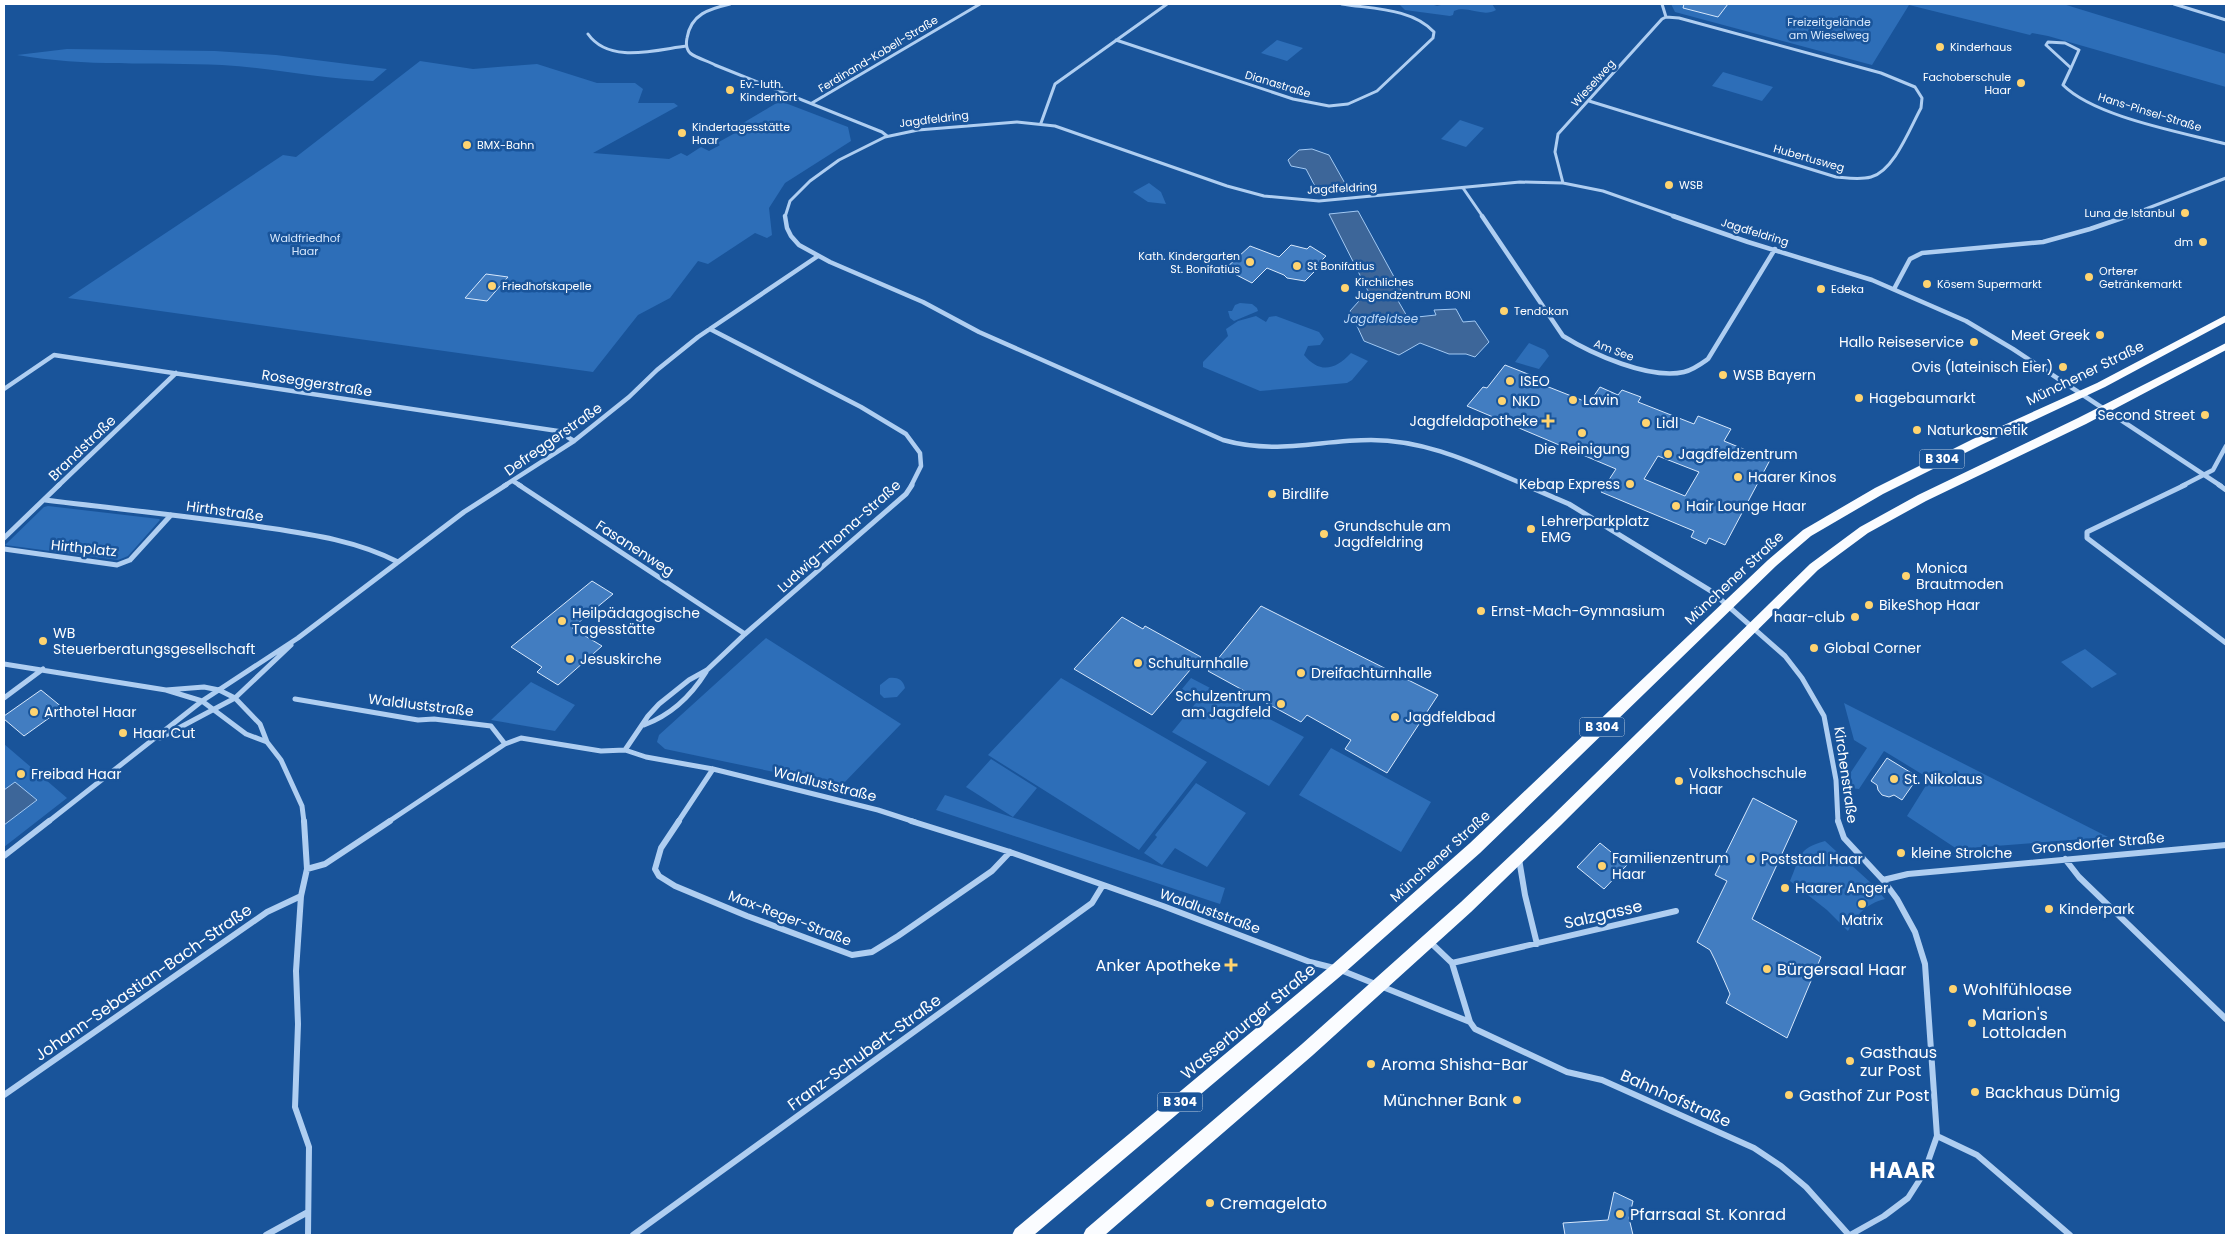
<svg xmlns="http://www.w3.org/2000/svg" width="2230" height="1239" font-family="Poppins,sans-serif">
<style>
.green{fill:#2d6eb8}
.water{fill:#3d6699;stroke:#a2c9f3}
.building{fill:#427dc1;stroke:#d7e8fc;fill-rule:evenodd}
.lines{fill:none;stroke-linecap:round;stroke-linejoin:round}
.street-far3{stroke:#afcef1;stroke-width:3}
.street-far2{stroke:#afcef1;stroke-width:4.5}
.street-far1{stroke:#afcef1;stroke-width:5}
.street{stroke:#afcef1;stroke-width:6}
.primary{fill:#fafcff;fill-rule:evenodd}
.poi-dot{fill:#ffd470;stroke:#19549a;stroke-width:2}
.labels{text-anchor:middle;stroke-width:5;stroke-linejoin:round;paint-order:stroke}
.far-park-label{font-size:11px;fill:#d7e8fc;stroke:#19549a}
.far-poi-label{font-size:11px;fill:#fff;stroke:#19549a;text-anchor:start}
.far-street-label{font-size:11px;fill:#fff;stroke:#19549a}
.far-water-label{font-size:12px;font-style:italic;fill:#bcd8f8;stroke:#19549a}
.shield{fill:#19549a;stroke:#bacce1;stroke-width:1}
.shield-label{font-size:12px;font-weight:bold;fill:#fff}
.poi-label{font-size:14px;fill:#fff;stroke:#19549a;text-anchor:start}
.street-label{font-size:14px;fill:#fff;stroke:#19549a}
.near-street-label{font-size:16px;fill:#fff;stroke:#19549a}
.near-poi-label{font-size:16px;fill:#fff;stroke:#19549a;text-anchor:start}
.near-district-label{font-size:22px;font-weight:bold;letter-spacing:1px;fill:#fff;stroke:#19549a}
</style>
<rect width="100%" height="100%" fill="#19549a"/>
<path class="green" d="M1399,4H1431L1437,6L1445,4H1492L1496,10C1483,18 1468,5 1454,11L1453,15L1450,16L1405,10Z
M1671,4H2063L2226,54V87L2048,36L2032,33L2030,35L1909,5L1872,65L1675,12Z
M1277,40L1303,48L1287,61L1261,53Z
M67,49L215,51L276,55L387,69L373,81C322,79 272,68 222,65C154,62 85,67 17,55Z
M420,61L473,69L537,64L597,83H635L643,89L638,103H674L678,106L593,153L669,159L681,153L687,156L701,147L709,151L720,145L717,143L746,127L743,123L780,101L848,127L851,141L785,183L769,208L772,235L767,238L755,233L708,264L698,261L670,298L638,315L593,372L68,298L283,155L296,157Z
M1723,72L1773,87L1762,101L1712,86Z
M1460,120L1484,128L1466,147L1441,139Z
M1149,183L1161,192L1166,204L1148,202L1133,192Z
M1240,303L1252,304L1257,308L1258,311L1234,321L1230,318L1228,311H1232L1235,305Z
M1256,316L1266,322L1269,317L1276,316L1319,332L1324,339L1320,345L1308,346L1304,355C1320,374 1335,370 1351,353L1368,361L1352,380L1347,383L1260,391L1203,367V362L1228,336L1226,329L1238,321Z
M1529,343L1545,350L1549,356L1539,369L1515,362Z
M48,506L159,519L160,520L128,556L118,560L5,545L44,507Z
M766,638L901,724L841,786L665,749L657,742L659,735Z
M2085,649L2117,674L2092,688L2061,662Z
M889,678C897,677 903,679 905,688L897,697L884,698L880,694V685Z
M1061,678L1207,762L1139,850L988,755Z
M1191,678L1304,737L1269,786L1172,732L1199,699L1182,689Z
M531,682L575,705L555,731L491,720Z
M1844,703L2108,837L1957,849L1907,816L1930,779L1884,751L1859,789L1851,788V772L1867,748L1854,740Z
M4,744L67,798L4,847Z
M1331,748L1431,802L1401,852L1299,795Z
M991,759L1037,788L1013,817L966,787Z
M1196,783L1246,813L1207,867L1175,848L1162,865L1144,853L1157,837L1155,835Z
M945,795L1225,888L1220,904L936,810Z
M1825,841L1871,883L1885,899C1866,904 1857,914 1848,931L1827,910L1790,881C1801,856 1797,849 1825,841Z"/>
<path class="water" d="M1312,149L1329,155L1347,187L1317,190L1306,169L1291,166L1288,160L1299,150Z
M1358,211L1405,297L1397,299L1408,318L1436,315L1434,310L1456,309L1463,322L1475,321L1489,342L1475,357L1466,354H1449L1420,343L1399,355L1364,341L1350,311L1368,291L1329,214Z
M15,782L37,800L4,825V790Z"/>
<path class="building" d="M1684,4H1728L1718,17L1683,8Z
M1291,245L1307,249L1310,246L1326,256L1320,262L1323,263L1305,281L1287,278L1284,275L1267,268L1252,283L1225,269L1250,246L1279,257Z
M486,274L508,277L487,301L465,298Z
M1505,365L1538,378L1536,382L1589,403L1600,387L1618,395L1622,390L1641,397L1638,402L1694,424L1698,416L1731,429L1724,441L1770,460L1725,545L1709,538L1706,544L1691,537L1694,531L1601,492L1616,469L1467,406L1483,387L1487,388ZM1658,456L1699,472L1685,496L1644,479Z
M592,581L613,594L572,628L602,646L558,685L537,672L542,667L511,647Z
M1261,606L1438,695L1387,773L1345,749L1351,740L1307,715L1301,722L1208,671Z
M1122,617L1143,629L1145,626L1201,657L1152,715L1074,669Z
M41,690L63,708L24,736L4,719V716Z
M1887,758L1918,777L1902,800L1894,795L1889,797L1882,795L1878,790L1877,785L1871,781Z
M1753,798L1797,821L1752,919L1821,957L1787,1038L1726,1003L1730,994L1715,960L1710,950L1697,942L1727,881L1715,875Z
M1600,843L1627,865L1604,889L1577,867Z
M1614,1192L1633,1201L1629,1218L1633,1235H1565L1563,1223L1608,1220Z"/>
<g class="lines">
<path class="street-far3" d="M730,4C709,9 691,14 687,38C686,43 686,49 690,53C696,58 708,61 715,65L882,132L887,136
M2174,4L2226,20
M588,34C609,64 655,50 686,46
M1116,40L1293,99L1329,106L1348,104L1377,91L1433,38L1434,32C1412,8 1372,9 1342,4
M2048,42L2065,43L2079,50L2071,68L2046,45Z
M2071,68L2063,85C2095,117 2181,132 2226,144
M1589,101L1836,177C1848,178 1860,180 1871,177C1894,171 1910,128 1921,108L1922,98L1915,87L1881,73L1679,18L1666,17
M812,103L980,4
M1041,123L1055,84L1167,4
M1563,183L1555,152L1558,134L1662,19L1666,17L1662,4
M1463,188L1483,217
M785,217L790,201L810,181L839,160L885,137L918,130L1017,122L1055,126L1227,186L1264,196L1319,201L1520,182L1563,183L1603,191L1677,217
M2125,217L2226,178"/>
<path class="street-far2" d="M785,216L787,228L791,236L799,245L830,262L923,302L979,332L1223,440C1276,455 1319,440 1371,440C1428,440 1477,465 1528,486
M1482,216L1563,336C1592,354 1650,380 1684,372C1693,370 1701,364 1708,359L1775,249
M1673,216L1748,242L1872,280L1966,321L2013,349L2221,486
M1894,289L1910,259L1922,253L2043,242L2090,229L2128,216
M710,329L861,407L906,434L920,453L921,466L911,486
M4,389L54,355L558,431L574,441
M513,481L521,486
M58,486L176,373
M504,486L574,441L629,397L657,370L698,337L818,256
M2182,486L2213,470L2226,446"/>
<path class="street-far1" d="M519,485L745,634
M1525,485L1569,504L1711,591L1785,656L1802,678L1824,716L1836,780L1838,822
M2185,485L2087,532V538L2226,643
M2219,485L2226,490
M45,500C117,509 190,516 262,527C309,534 355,540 398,562
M4,538L59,485
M4,549L117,565L130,560L171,515
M4,664L166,690L202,701L246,734L267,742
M166,690L204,687L219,690L235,698L260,724L267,742L281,760L302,806L304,822
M4,698L43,669
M295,699L418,720L434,719L491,726L505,744L521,738L601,751L625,750L646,757L713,769L878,810L915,822
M644,725C671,715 691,696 706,672
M160,738L235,698L291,645
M625,750L648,716L659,704L689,680L707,670L745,634L906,494L912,485
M48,822L202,701L298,638L464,512L506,485
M388,822L505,744
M678,822L713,769"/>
<path class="street" d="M304,821L307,869L301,896L296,971L298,1024L295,1107L309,1147L308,1235
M679,821L661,848L655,869L659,876L675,886L747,916L852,955L872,952L898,936L992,871L1010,852
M911,821L1010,852L1163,906L1310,962L1338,969L1470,1022
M1838,821L1844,838L1883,880L1897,899L1915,932L1925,964L1937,1136L1924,1173L1908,1198L1884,1216L1850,1235
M4,856L49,821
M1519,859L1525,895L1537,944
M2065,859L2079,877L2226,1019
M307,869L325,864L390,821
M1883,880L1908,874L2226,845
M1429,941L1452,963
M1452,963L1470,1022L1475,1029L1567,1072L1602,1080L1754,1148L1781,1166L1806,1187L1849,1235
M1452,963L1676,911
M4,1095L267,912L301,896
M1937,1136L1977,1155L2070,1235
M266,1235L308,1212
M633,1235L1092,903L1103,885"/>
<path class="primary" d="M2226,315V322L2105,387L1981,445L1883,494L1811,536L1776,566L1480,853L1343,974L1034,1235H1012L1015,1229L1333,964L1470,843L1768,560L1803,530L1875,488L1973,439L2097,383Z
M2226,343V350L2086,424L1926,501L1868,533L1818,570L1560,826L1471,912L1313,1055L1105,1235H1083L1086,1229L1302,1044L1461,902L1550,818L1810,564L1860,527L1918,495L2078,418Z"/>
</g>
<g class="poi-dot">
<circle cx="1940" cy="47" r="5"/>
<circle cx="2021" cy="83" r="5"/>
<circle cx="730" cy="90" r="5"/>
<circle cx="682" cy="133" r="5"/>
<circle cx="467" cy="145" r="5"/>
<circle cx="1669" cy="185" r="5"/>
<circle cx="2185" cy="213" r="5"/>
<circle cx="2203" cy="242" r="5"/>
<circle cx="1250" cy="262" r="5"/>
<circle cx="1297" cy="266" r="5"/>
<circle cx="2089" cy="277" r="5"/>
<circle cx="1927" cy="284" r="5"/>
<circle cx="492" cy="286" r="5"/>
<circle cx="1345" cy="288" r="5"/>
<circle cx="1821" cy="289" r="5"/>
<circle cx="1504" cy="311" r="5"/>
<circle cx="2100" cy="335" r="5"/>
<circle cx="1974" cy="342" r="5"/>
<circle cx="2063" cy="367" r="5"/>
<circle cx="1723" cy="375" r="5"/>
<circle cx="1510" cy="381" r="5"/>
<circle cx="1859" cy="398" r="5"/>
<circle cx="1573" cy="400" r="5"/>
<circle cx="1502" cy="401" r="5"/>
<circle cx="2205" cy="415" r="5"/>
<path d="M1545.5 413.5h5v5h5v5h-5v5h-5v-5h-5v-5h5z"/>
<circle cx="1646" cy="423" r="5"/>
<circle cx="1917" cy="430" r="5"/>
<circle cx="1582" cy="433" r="5"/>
<circle cx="1668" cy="454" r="5"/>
<circle cx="1738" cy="477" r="5"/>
<circle cx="1630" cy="484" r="5"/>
<circle cx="1272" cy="494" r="5"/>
<circle cx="1676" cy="506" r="5"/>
<circle cx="1531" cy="529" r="5"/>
<circle cx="1324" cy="534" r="5"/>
<circle cx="1906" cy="576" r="5"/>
<circle cx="1869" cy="605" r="5"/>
<circle cx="1481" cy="611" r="5"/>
<circle cx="1855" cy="617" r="5"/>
<circle cx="562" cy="621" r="5"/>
<circle cx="43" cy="641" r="5"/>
<circle cx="1814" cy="648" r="5"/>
<circle cx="570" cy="659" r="5"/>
<circle cx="1138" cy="663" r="5"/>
<circle cx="1301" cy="673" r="5"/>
<circle cx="1281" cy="704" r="5"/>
<circle cx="34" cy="712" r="5"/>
<circle cx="1395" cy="717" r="5"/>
<circle cx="123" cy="733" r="5"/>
<circle cx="21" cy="774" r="5"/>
<circle cx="1894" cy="779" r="5"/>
<circle cx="1679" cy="781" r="5"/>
<circle cx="1901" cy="853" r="5"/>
<circle cx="1751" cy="859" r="5"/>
<circle cx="1602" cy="866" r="5"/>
<circle cx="1785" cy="888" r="5"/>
<circle cx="1862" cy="904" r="5"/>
<circle cx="2049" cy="909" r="5"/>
<path d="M1228.5 957.5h5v5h5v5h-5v5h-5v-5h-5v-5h5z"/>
<circle cx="1767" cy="969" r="5"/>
<circle cx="1953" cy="989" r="5"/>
<circle cx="1972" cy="1023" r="5"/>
<circle cx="1850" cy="1061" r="5"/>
<circle cx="1371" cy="1064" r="5"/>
<circle cx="1975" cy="1092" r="5"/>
<circle cx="1789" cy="1095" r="5"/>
<circle cx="1517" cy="1100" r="5"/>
<circle cx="1210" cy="1203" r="5"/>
<circle cx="1620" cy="1214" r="5"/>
</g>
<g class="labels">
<g class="far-park-label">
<text x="1829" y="26">Freizeitgelände<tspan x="1829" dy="13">am Wieselweg</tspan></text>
<text x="305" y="242">Waldfriedhof<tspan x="305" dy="13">Haar</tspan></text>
</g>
<g class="far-poi-label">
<text x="1950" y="51">Kinderhaus</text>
<text x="2011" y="81" text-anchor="end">Fachoberschule<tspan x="2011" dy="13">Haar</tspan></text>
<text x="740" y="88">Ev.-luth.<tspan x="740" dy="13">Kinderhort</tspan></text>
<text x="692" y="131">Kindertagesstätte<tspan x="692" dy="13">Haar</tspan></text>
<text x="477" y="149">BMX-Bahn</text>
<text x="1679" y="189">WSB</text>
<text x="2175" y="217" text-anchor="end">Luna de Istanbul</text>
<text x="2193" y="246" text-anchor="end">dm</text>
<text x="1240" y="260" text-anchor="end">Kath. Kindergarten<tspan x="1240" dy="13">St. Bonifatius</tspan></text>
<text x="1307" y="270">St Bonifatius</text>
<text x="2099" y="275">Orterer<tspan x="2099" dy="13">Getränkemarkt</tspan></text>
<text x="1355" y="286">Kirchliches<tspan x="1355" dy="13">Jugendzentrum BONI</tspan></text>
<text x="1937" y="288">Kösem Supermarkt</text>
<text x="502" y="290">Friedhofskapelle</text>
<text x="1831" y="293">Edeka</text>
<text x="1514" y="315">Tendokan</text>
</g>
<g class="far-street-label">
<text transform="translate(878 54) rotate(-31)" y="4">Ferdinand-Kobell-Straße</text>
<text transform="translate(1593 83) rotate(-48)" y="4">Wieselweg</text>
<text transform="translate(1278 84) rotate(17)" y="4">Dianastraße</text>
<text transform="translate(2150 112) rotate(17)" y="4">Hans-Pinsel-Straße</text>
<text transform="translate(934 119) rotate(-7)" y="4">Jagdfeldring</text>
<text transform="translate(1809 158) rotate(16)" y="4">Hubertusweg</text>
<text transform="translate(1342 188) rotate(-3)" y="4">Jagdfeldring</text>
<text transform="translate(1755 232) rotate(17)" y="4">Jagdfeldring</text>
<text transform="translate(1614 350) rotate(21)" y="4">Am See</text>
</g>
<g class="far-water-label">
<text x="1381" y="323">Jagdfeldsee</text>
</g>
<g class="shield">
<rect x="1919.5" y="449.5" width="45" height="19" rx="4"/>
<rect x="1579.5" y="717.5" width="45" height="19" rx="4"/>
<rect x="1157.5" y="1092.5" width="45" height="19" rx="4"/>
</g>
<g class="shield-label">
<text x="1942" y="463">B 304</text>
<text x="1602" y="731">B 304</text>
<text x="1180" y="1106">B 304</text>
</g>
<g class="poi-label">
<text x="2090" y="340" text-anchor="end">Meet Greek</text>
<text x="1964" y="347" text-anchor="end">Hallo Reiseservice</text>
<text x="2053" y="372" text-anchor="end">Ovis (lateinisch Eier)</text>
<text x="1733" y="380">WSB Bayern</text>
<text x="1520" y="386">ISEO</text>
<text x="1869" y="403">Hagebaumarkt</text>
<text x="1583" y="405">Lavin</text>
<text x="1512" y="406">NKD</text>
<text x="2195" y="420" text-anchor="end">Second Street</text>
<text x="1538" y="426" text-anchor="end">Jagdfeldapotheke</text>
<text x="1656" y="428">Lidl</text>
<text x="1927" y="435">Naturkosmetik</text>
<text x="1582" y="454" text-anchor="middle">Die Reinigung</text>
<text x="1678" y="459">Jagdfeldzentrum</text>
<text x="1748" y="482">Haarer Kinos</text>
<text x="1620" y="489" text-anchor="end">Kebap Express</text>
<text x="1282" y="499">Birdlife</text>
<text x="1686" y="511">Hair Lounge Haar</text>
<text x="1541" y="526">Lehrerparkplatz<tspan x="1541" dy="16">EMG</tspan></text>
<text x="1334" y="531">Grundschule am<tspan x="1334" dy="16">Jagdfeldring</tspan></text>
<text x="1916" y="573">Monica<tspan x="1916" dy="16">Brautmoden</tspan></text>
<text x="1879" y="610">BikeShop Haar</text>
<text x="1491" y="616">Ernst-Mach-Gymnasium</text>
<text x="572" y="618">Heilpädagogische<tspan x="572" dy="16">Tagesstätte</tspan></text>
<text x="1845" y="622" text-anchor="end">haar-club</text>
<text x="53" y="638">WB<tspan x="53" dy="16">Steuerberatungsgesellschaft</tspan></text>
<text x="1824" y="653">Global Corner</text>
<text x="580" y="664">Jesuskirche</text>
<text x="1148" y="668">Schulturnhalle</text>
<text x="1311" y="678">Dreifachturnhalle</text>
<text x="1271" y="701" text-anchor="end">Schulzentrum<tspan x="1271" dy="16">am Jagdfeld</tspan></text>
<text x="44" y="717">Arthotel Haar</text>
<text x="1405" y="722">Jagdfeldbad</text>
<text x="133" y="738">Haar Cut</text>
<text x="1689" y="778">Volkshochschule<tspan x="1689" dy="16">Haar</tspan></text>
<text x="31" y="779">Freibad Haar</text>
<text x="1904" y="784">St. Nikolaus</text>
<text x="1911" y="858">kleine Strolche</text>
<text x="1612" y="863">Familienzentrum<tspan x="1612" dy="16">Haar</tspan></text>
<text x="1761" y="864">Poststadl Haar</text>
<text x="1795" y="893">Haarer Anger</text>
<text x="2059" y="914">Kinderpark</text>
<text x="1862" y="925" text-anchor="middle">Matrix</text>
</g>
<g class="street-label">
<text transform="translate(2085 373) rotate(-26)" y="5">Münchener Straße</text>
<text transform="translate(317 383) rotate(9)" y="5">Roseggerstraße</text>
<text transform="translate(553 439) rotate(-35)" y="5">Defreggerstraße</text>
<text transform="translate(82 448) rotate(-44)" y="5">Brandstraße</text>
<text transform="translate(225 511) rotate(8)" y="5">Hirthstraße</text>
<text transform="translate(839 536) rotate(-42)" y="5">Ludwig-Thoma-Straße</text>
<text transform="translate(84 548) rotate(6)" y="5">Hirthplatz</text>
<text transform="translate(635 548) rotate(33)" y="5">Fasanenweg</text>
<text transform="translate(1734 578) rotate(-43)" y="5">Münchener Straße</text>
<text transform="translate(421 705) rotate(7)" y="5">Waldluststraße</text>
<text transform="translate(1846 775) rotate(82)" y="5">Kirchenstraße</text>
<text transform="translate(825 784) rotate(14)" y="5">Waldluststraße</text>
<text transform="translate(2098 843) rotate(-5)" y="5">Gronsdorfer Straße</text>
<text transform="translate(1440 856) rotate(-42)" y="5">Münchener Straße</text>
<text transform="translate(1210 911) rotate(20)" y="5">Waldluststraße</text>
<text transform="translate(790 918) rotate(21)" y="5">Max-Reger-Straße</text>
</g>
<g class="near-street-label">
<text transform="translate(1603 914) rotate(-13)" y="6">Salzgasse</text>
<text transform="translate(143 982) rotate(-35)" y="6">Johann-Sebastian-Bach-Straße</text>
<text transform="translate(1248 1021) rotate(-40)" y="6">Wasserburger Straße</text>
<text transform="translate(864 1052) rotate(-36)" y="6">Franz-Schubert-Straße</text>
<text transform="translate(1676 1098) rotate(24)" y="6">Bahnhofstraße</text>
</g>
<g class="near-poi-label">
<text x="1221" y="971" text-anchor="end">Anker Apotheke</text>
<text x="1777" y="975">Bürgersaal Haar</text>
<text x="1963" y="995">Wohlfühloase</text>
<text x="1982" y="1020">Marion's<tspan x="1982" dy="18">Lottoladen</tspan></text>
<text x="1860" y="1058">Gasthaus<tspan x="1860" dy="18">zur Post</tspan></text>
<text x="1381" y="1070">Aroma Shisha-Bar</text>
<text x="1985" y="1098">Backhaus Dümig</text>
<text x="1799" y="1101">Gasthof Zur Post</text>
<text x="1507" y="1106" text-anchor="end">Münchner Bank</text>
<text x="1220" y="1209">Cremagelato</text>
<text x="1630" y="1220">Pfarrsaal St. Konrad</text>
</g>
<g class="near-district-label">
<text x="1903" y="1178">HAAR</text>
</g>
</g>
<rect width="2230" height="1239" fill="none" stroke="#ffffff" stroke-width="10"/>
</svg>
